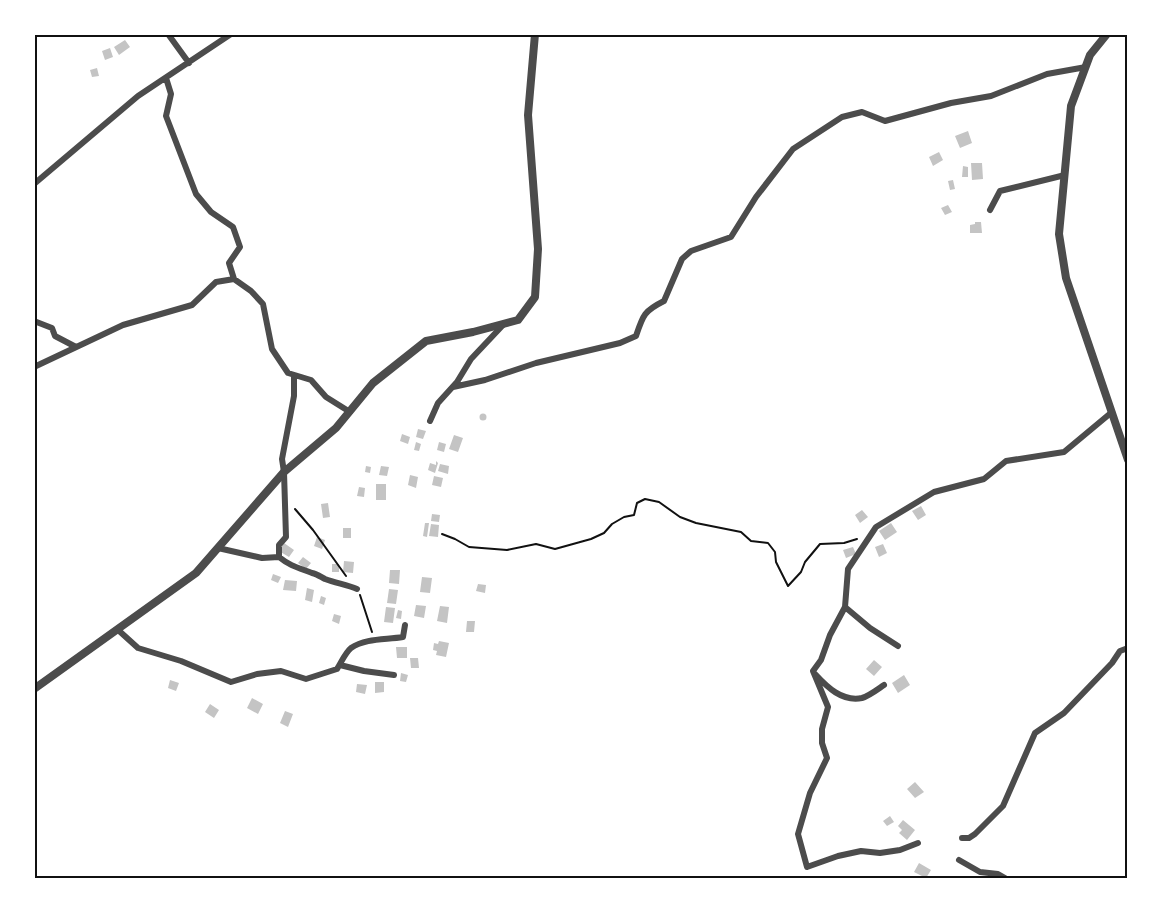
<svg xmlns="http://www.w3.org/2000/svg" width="1162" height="913" font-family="Spectral,serif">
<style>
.building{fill:#c4c4c4}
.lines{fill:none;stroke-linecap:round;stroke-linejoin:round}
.path{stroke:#111;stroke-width:2}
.minor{stroke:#4c4c4c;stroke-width:6}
.tertiary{stroke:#4c4c4c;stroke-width:8}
.neatline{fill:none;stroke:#111;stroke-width:2}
</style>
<rect width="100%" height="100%" fill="#fff"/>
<path class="building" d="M125,40L130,47L119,55L114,47Z
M110,48L113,57L105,60L102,51Z
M97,68L99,76L92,77L90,70Z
M968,131L972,143L960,148L955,136Z
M939,152L943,160L933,166L929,157Z
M971,163H982L983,179L972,180Z
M963,166L968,167V177H962Z
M953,180L955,189L950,190L948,181Z
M948,205L952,212L945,215L941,208Z
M975,222H981L982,233H970V225L975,224Z
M479.5 417a3.5 3.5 0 1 1 7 0a3.5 3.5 0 1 1-7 0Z
M418,429L426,431L423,439L416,437Z
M402,434L410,437L408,444L400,441Z
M454,435L463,438L458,452L449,449Z
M416,442L421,444L419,451L414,450Z
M439,442L446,444L444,452L437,450Z
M436,461L438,463L435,473L428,470L430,463L436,465Z
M440,464L449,466L448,474L438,471Z
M366,466L371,467L370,473L365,472Z
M381,466L389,467L387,476L379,475Z
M410,475L418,477L416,488L408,485Z
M434,476L443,478L441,487L432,485Z
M376,484H386V500H376Z
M359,487L365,488L364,497L357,496Z
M328,503L330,517L323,518L321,504Z
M921,506L926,515L918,520L912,511Z
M862,510L868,517L860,523L855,515Z
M432,514L440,515L439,522L431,521Z
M425,523H429L427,537L423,536Z
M891,523L897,532L885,540L879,531Z
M431,524L439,525L438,537L429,536Z
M343,528H351V538H343Z
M317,537L325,540L322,549L314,546Z
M284,543L294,550L289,557L279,551Z
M883,544L887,553L879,557L875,547Z
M853,547L856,554L846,558L843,550Z
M303,557L311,563L306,569L298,563Z
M344,561L354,562L353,573L343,572Z
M332,564H339V572H332Z
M390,570H400L399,584L389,583Z
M273,574L281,577L278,583L271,580Z
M422,577L432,578L430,593L420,592Z
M285,580L297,581L296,591L283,590Z
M478,584L486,585L485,593L476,591Z
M307,588L314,590L312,602L305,600Z
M389,589L398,590L396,604L387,603Z
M321,596L326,598L324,605L319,603Z
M416,605L426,606L424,618L414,616Z
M440,606L449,607L447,623L437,621Z
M386,607L395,608L393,623L384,622Z
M398,610L402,611L401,619L396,618Z
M334,614L341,616L339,624L332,621Z
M467,621H475L474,632H466Z
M439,641L449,643L446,657L436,655L437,651L433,650L434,643L438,644Z
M396,647H407V658H397Z
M410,658H418L419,668H411Z
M874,660L882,667L874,676L866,669Z
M401,673L408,675L406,682L400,681Z
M904,675L910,685L898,693L892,683Z
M170,680L179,683L176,691L168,688Z
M375,682H384V692L375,693Z
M357,684L367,685L365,694L356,692Z
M252,698L263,704L258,714L247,708Z
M210,704L219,710L214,718L205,712Z
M285,711L293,714L288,727L280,723Z
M915,782L924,792L915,798L907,789Z
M890,816L894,822L887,826L883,821Z
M903,820L915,830L907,840L899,833L902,830L898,826Z
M919,863L931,870L926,878L914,872Z"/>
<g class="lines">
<path class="path" d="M295,509L313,530L346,576
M442,534L455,539L469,547L507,550L536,544L555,549L591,539L604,533L612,524L624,517L634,515L637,503L645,499L659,502L680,517L696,523L741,532L751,541L768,543L775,552L776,562L788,586L801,572L805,562L820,544L844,543L857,539
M360,595L372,632"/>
<path class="minor" d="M168,34L189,63
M166,78L171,94L166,116L196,194L211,212L233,227L240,247L229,263L234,279L251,291L263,304L272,349L288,373L311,380L326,397L350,412
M34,184L138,96L231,34
M990,210L1000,191L1065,175
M34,321L52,328L55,336L76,347
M34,367L123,325L192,305L216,282L234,279
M453,387L485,380L536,363L620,343L636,336C643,315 644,311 664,301L682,259L691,251L731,237L756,197L793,149L842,117L862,112L885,121L951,103L991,96L1047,74L1086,67
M430,421L438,403L457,382L471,359L503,325
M218,548L262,558L279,557C290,566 299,568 312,573C317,574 321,577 325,579C336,583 347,585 357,589
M279,557V545L286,537L284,472L282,459L294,396V375
M845,607L830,635L821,660L813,671L828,707L822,729V743L827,758L810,793L798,834L807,867L838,856L861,851L880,853L900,850L918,843
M117,629L138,648L181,661L231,682L257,674L281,671L306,679L337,669C341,663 345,653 351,648C366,638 385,640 403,637L405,625
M898,646L870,628L845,607L848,569L876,527L934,492L984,479L1006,461L1064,452L1112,412
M340,665L364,671L394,675
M815,674C827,687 842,702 862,698C869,696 878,689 884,685
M962,838H969L975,834L1003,806L1035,733L1064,713L1112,663L1120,651L1128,648
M959,860L980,872L998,874L1005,878"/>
<path class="tertiary" d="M1107,34L1090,55L1071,106L1059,234L1066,278L1128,460
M34,689L196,573L284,472L336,428L373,383L426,341L473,332L518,320L535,297L538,249L528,115L535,34"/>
</g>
<rect width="1162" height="913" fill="none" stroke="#ffffff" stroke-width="72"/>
<rect x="36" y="36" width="1090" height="841" class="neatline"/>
</svg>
